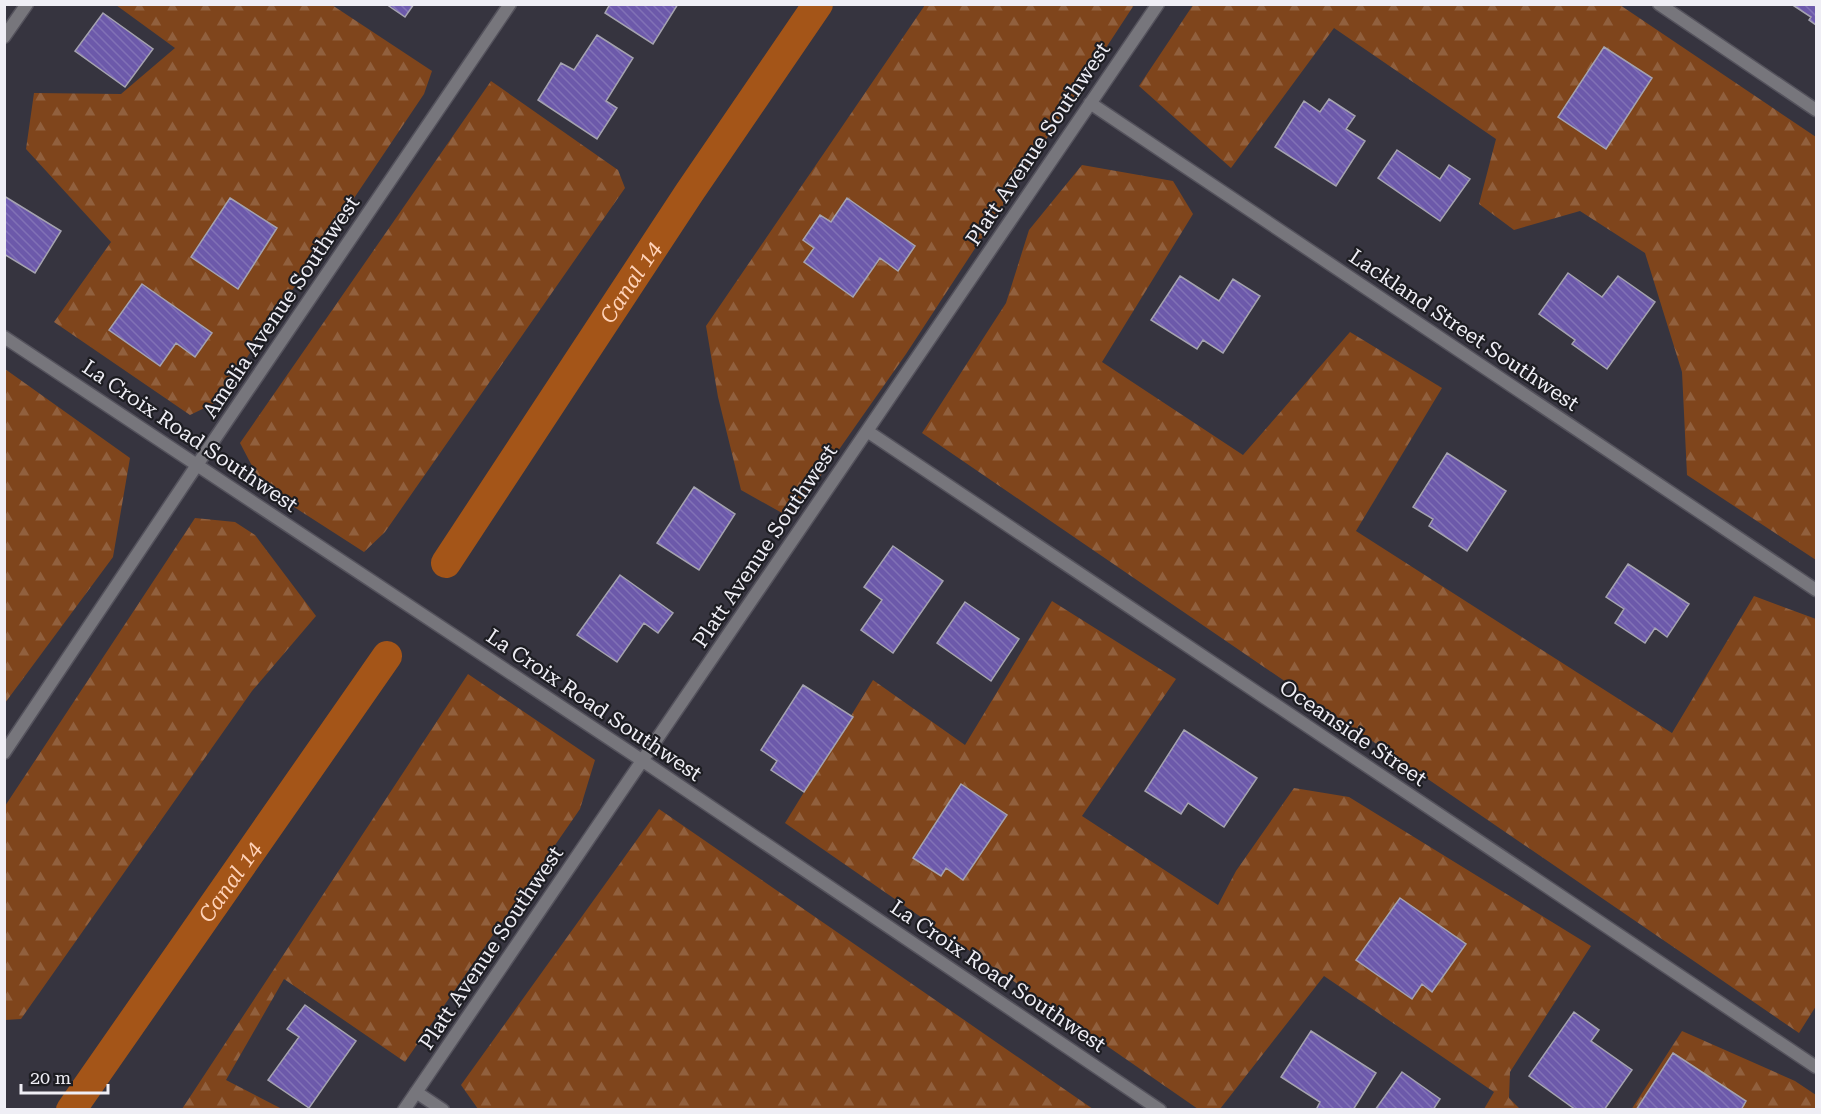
<svg xmlns="http://www.w3.org/2000/svg" width="1821" height="1114" font-family="'Roboto Serif',serif">
<style>
.forest{fill:url(#forest-firs)}
.lines{fill:none;stroke-linecap:round;stroke-linejoin:round}
.canal{stroke:#a45518;stroke-width:30}
.building{fill:url(#building-back-hatch);stroke:#a5a3b0;stroke-width:1.5}
.minor-casing{stroke:#54525c;stroke-width:15}
.minor{stroke:#77767c;stroke-width:12}
.labels{text-anchor:middle;stroke-width:4.5;stroke-linejoin:round;paint-order:stroke}
.street-label{font-size:21px;fill:#efeef5;stroke:#1d1d22}
.water-label{font-size:22px;font-style:italic;fill:#ffd2b7;stroke:#1d1d22}
</style>
<defs>
<pattern id="forest-firs" width="22" height="20" patternUnits="userSpaceOnUse" patternTransform="scale(1.5)"><rect width="22" height="20" fill="#7f451c"/><path d="M5 1l3.5 6h-7zM16 11l3.5 6h-7z" fill="#91603e"/></pattern>
<pattern id="building-back-hatch" width="6" height="6" patternUnits="userSpaceOnUse" patternTransform="scale(1.5)"><rect width="6" height="6" fill="#6c59aa"/><path d="M-1 5l2 2M0 0l6 6M5-1l2 2" fill="none" stroke="#8171b6"/></pattern>
</defs>
<rect width="100%" height="100%" fill="#36343f"/>
<path class="forest" d="M116,5H332L432,71L424,94L217,402L190,415L54,322L111,242L26,149L34,93L121,94L175,48Z
M925,5H1134L906,354L791,518L741,490L718,397L706,326Z
M1193,5H1620L1816,137V560L1687,475L1682,372L1645,253L1580,211L1514,230L1479,204L1496,139L1334,28L1231,168L1139,86Z
M491,81L618,170L625,188L385,532L364,552L263,487L240,443Z
M1082,165L1173,181L1193,214L1102,362L1243,455L1350,332L1442,388L1356,531L1672,733L1754,596L1816,619V1006L1799,1033L922,433L1006,303L1029,230Z
M5,369L130,458L113,557L5,703Z
M195,518L235,522L255,535L316,616L252,691L21,1019L5,1020V806Z
M1052,601L1176,679L1082,816L1218,905L1236,871L1294,788L1349,797L1591,946L1510,1072L1509,1098L1520,1109H1484L1494,1092L1324,976L1220,1109H1198L785,823L873,680L965,745Z
M468,674L595,760L580,809L405,1062L284,979L226,1080L282,1109H182Z
M659,809L1093,1109H478L461,1085Z
M1682,1031L1795,1081L1816,1095V1109L1631,1110Z"/>
<g class="lines">
<g class="canal">
<path id="s1" d="M446,563L689,193L818,4"/>
<path id="s2" d="M71,1110L387,656"/>
</g>
</g>
<path class="building" d="M386,4H414L405,17Z
M610,4H678L653,44L605,13Z
M1791,4H1816V25L1809,20L1811,17Z
M103,13L153,49L125,87L75,51Z
M597,35L633,58L606,101L617,108L597,139L538,100L561,63L574,70Z
M1604,47L1652,78L1606,149L1558,117Z
M1329,99L1355,116L1346,129L1365,141L1336,186L1275,147L1304,101L1320,112Z
M1397,150L1440,179L1449,165L1470,179L1440,221L1378,178Z
M4,196L61,231L35,273L4,254Z
M230,198L277,228L238,289L191,257Z
M847,198L915,246L898,271L880,258L853,297L804,262L814,248L803,240L820,215L831,222Z
M1568,273L1602,297L1618,276L1655,302L1607,369L1572,344L1575,340L1539,314Z
M1180,276L1219,301L1233,279L1260,296L1223,353L1203,340L1197,349L1151,320Z
M142,284L212,333L195,357L176,343L160,366L109,330Z
M1447,453L1506,491L1467,551L1429,526L1433,519L1413,507Z
M694,487L735,514L699,570L657,543Z
M893,546L943,581L893,653L861,630L882,600L864,587Z
M1628,564L1689,604L1667,637L1655,628L1645,643L1615,623L1624,609L1606,597Z
M620,575L673,613L658,633L644,623L617,662L577,635Z
M965,602L1019,639L991,681L937,643Z
M803,685L853,717L804,792L771,770L777,761L761,750Z
M1184,730L1257,778L1224,827L1188,803L1181,814L1145,791Z
M961,784L1007,815L963,880L946,868L941,876L913,858Z
M1400,898L1466,944L1432,992L1422,984L1412,999L1356,960Z
M305,1005L356,1041L309,1108L268,1080L299,1037L287,1029Z
M1574,1012L1599,1030L1591,1041L1632,1070L1604,1110H1576L1529,1076Z
M1311,1031L1376,1073L1353,1110H1316L1320,1102L1281,1077Z
M1673,1053L1746,1101L1741,1110H1636Z
M1402,1072L1440,1099L1433,1110H1375Z"/>
<g class="lines">
<defs>
<path id="minor" d="M1659,4L1816,110
M4,37L27,4
M1090,103L1816,590
M4,337L643,761L1160,1110
M867,431L1816,1067
M4,753L197,465L510,4
M416,1092L443,1110
M404,1110L1158,4"/>
</defs>
<use href="#minor" class="minor-casing"/>
<use href="#minor" class="minor"/>
</g>
<g class="labels">
<g class="street-label">
<text transform="translate(1038 144) rotate(-56)" y="7">Platt Avenue Southwest</text>
<text transform="translate(281 307) rotate(-56)" y="7">Amelia Avenue Southwest</text>
<text transform="translate(1464 330) rotate(34)" y="7">Lackland Street Southwest</text>
<text transform="translate(190 436) rotate(34)" y="7">La Croix Road Southwest</text>
<text transform="translate(765 546) rotate(-56)" y="7">Platt Avenue Southwest</text>
<text transform="translate(594 705) rotate(34)" y="7">La Croix Road Southwest</text>
<text transform="translate(1353 733) rotate(34)" y="7">Oceanside Street</text>
<text transform="translate(491 948) rotate(-56)" y="7">Platt Avenue Southwest</text>
<text transform="translate(998 976) rotate(34)" y="7">La Croix Road Southwest</text>
</g>
<g class="water-label">
<text dy="8" stroke="none"><textPath href="#s1" startOffset="336">Canal 14</textPath></text>
<text dy="8" stroke="none"><textPath href="#s2" startOffset="278">Canal 14</textPath></text>
</g>
</g>
<rect width="1821" height="1114" fill="none" stroke="#efeef5" stroke-width="12"/>
<path d="M21 1084v9h87v-9" fill="none" stroke="#efeef5" stroke-width="3"/>
<text x="30" y="1084" font-size="18" fill="#efeef5" stroke="#1d1d22" stroke-width="4.5" paint-order="stroke">20 m</text>
</svg>
